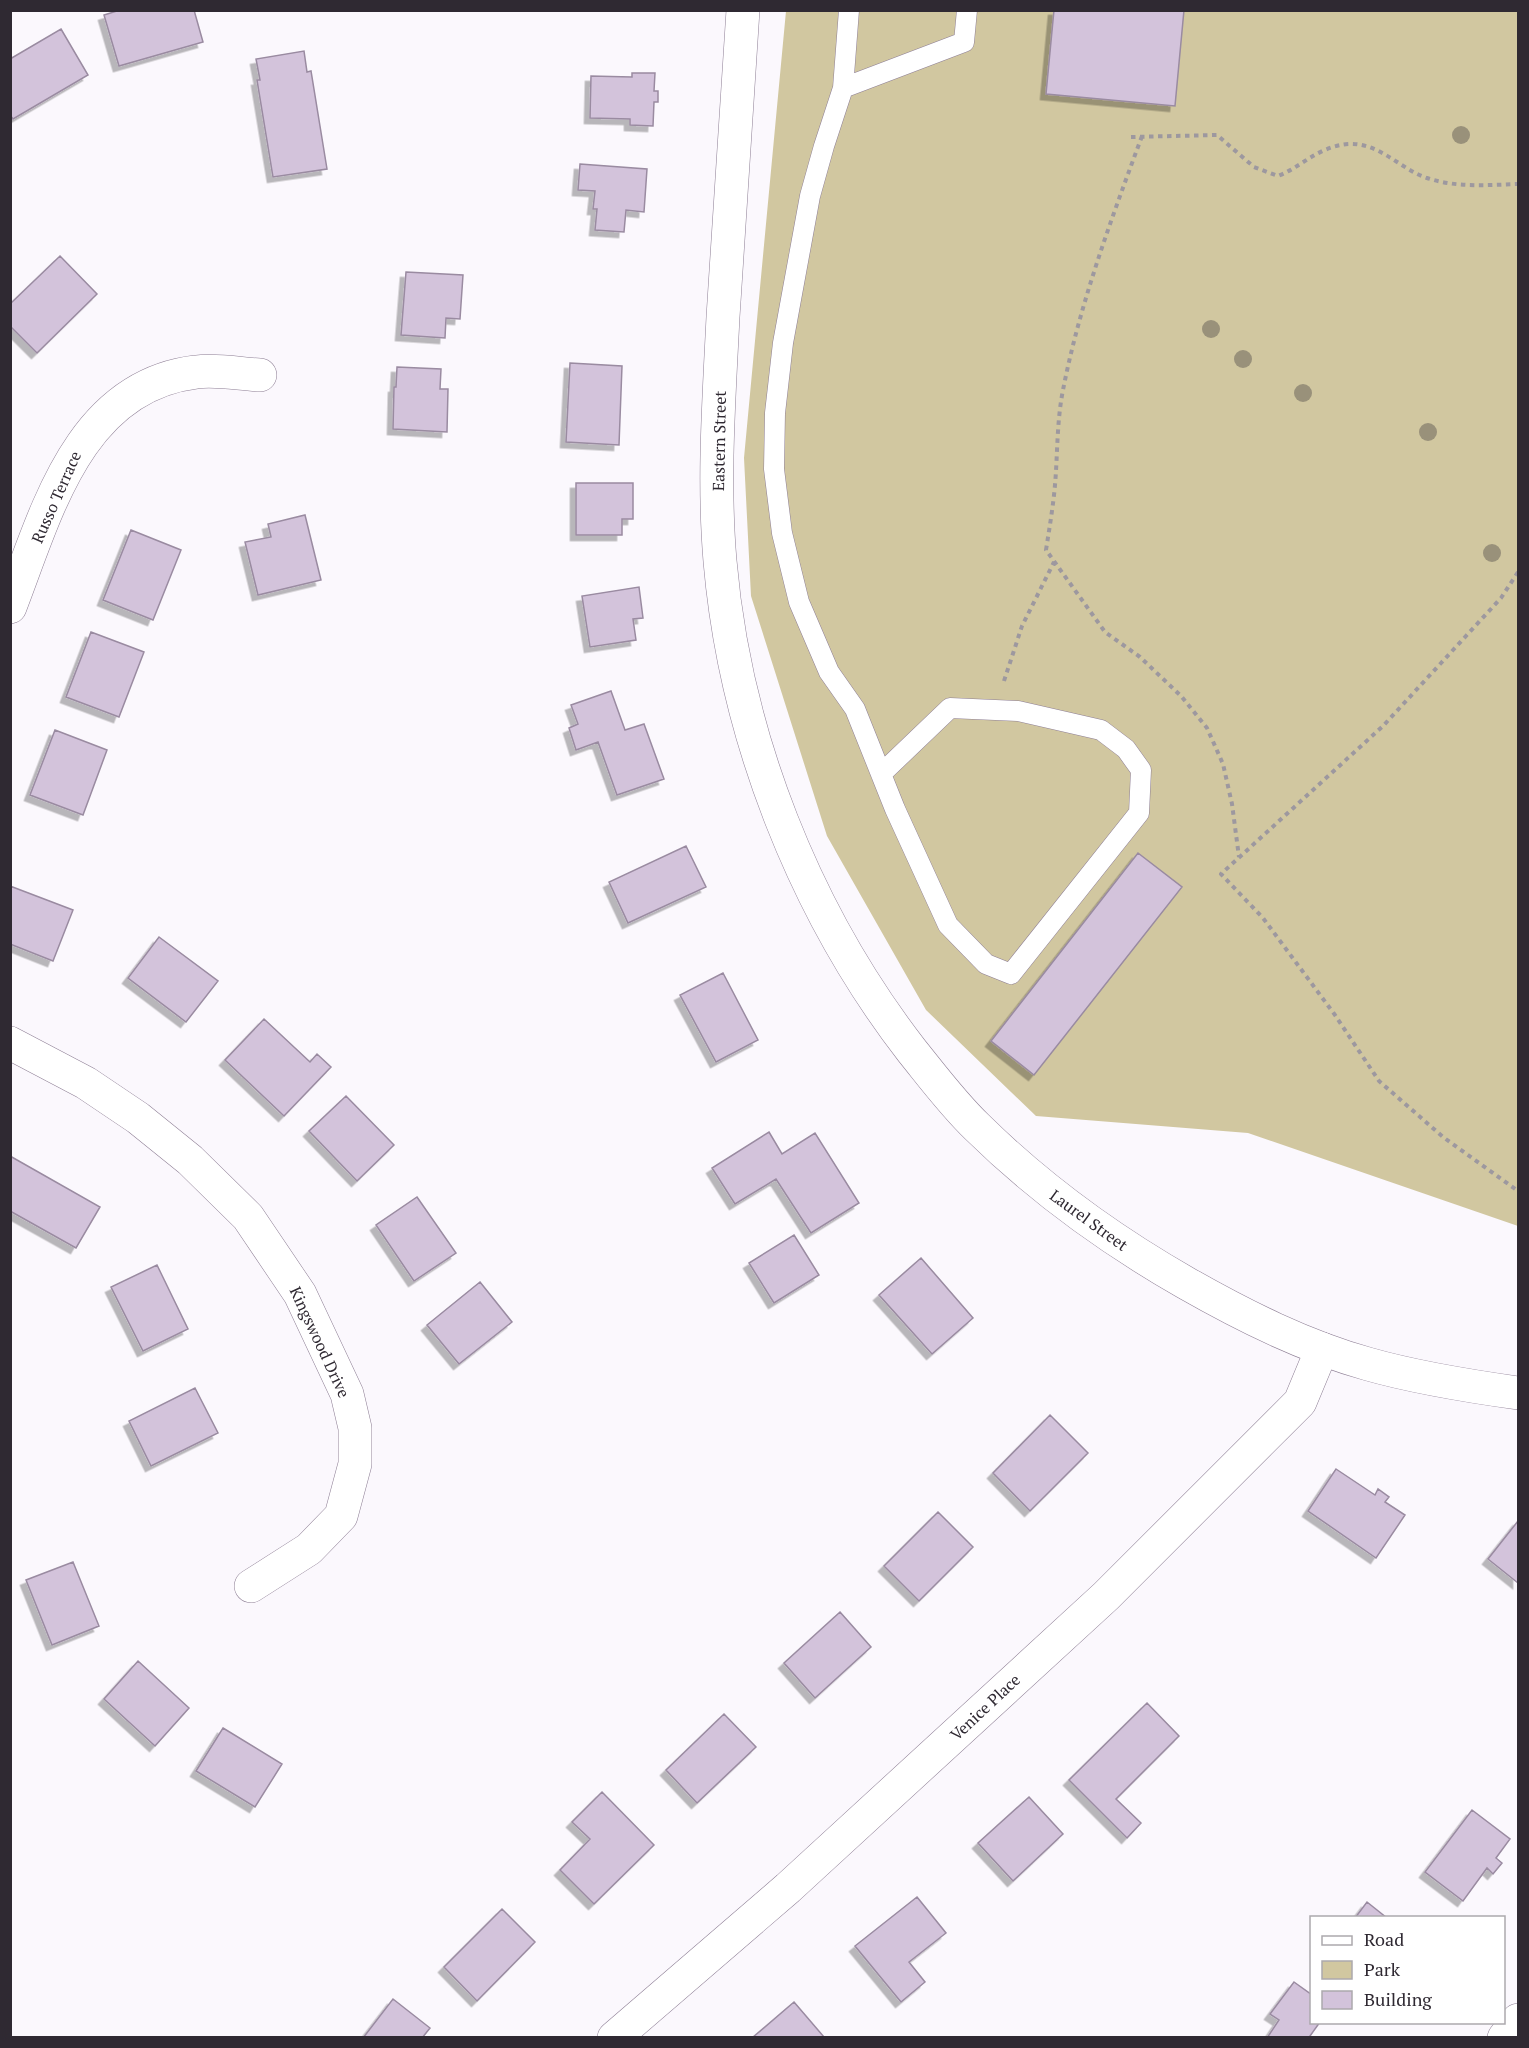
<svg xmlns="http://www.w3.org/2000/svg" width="1529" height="2048" font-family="'PT Serif',serif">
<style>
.green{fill:#d1c7a0}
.building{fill:#d3c3db;stroke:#9a8ba1;stroke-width:1.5;filter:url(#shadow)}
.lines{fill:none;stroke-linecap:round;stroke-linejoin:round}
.service-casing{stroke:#8e7f95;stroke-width:21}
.minor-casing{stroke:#8e7f95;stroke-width:34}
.tertiary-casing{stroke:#8e7f95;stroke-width:34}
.path{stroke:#9d989f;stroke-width:4;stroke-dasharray:4.5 4.5;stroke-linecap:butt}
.service{stroke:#fff;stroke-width:20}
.minor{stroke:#fff;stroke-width:33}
.tertiary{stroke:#fff;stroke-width:33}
.tree{fill:#99917a}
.labels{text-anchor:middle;stroke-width:6;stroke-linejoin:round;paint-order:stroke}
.street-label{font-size:16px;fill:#2f2932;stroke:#fff}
</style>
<defs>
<filter id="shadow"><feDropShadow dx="-5.5" dy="5.5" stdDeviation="0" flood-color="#0004"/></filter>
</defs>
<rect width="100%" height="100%" fill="#fbf8fd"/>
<path class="green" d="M786,11H1518V1226L1248,1133L1036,1116L926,1010L827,836L751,596L744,458Z"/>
<path class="building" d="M120,10H194L203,42L119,66L104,15Z
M1054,10H1184L1175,106L1046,94Z
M61,29L88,75L13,119L10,115V59Z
M304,51L307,72L311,71L327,169L273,177L257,80H260L256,59Z
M632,73H655L654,91H658V102H654L653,126L630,125V119L590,118L591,76L632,77Z
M580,164L647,169L644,212L626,210L624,232L595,230L597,209H593L595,191L578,190Z
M60,256L97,294L37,353L10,326V304Z
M406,272L463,275L460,319L446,318L445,338L401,335Z
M570,363L622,366L619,445L566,442Z
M397,367L441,369L440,389H448L447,432L393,429L394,387H396Z
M576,483H633V519H622V535H576Z
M305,515L321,580L258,595L245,542L271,537L268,524Z
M131,530L181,550L153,620L103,600Z
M639,587L643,618L633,619L636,640L590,647L582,596Z
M91,632L144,652L119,717L66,697Z
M611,691L625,730L644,724L664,779L617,795L598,742L576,750L569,728L578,724L571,705Z
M55,730L107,750L83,815L30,795Z
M686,846L706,887L628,923L609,882Z
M1138,853L1182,887L1034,1075L991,1041Z
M10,886L73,910L53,961L10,944Z
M159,937L218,981L186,1022L128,978Z
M723,973L758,1040L716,1062L680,995Z
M264,1019L310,1062L317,1054L331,1067L284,1116L225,1060Z
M346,1096L394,1145L357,1181L309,1131Z
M769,1132L782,1154L815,1133L859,1203L811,1233L776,1179L735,1204L712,1168Z
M10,1156L100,1207L76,1248L10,1211Z
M417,1197L456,1253L414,1281L376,1225Z
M794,1235L819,1275L774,1303L749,1263Z
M921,1258L973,1318L932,1354L879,1295Z
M157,1265L188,1329L143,1351L111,1287Z
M480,1282L512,1322L459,1364L427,1325Z
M195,1388L218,1433L151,1466L129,1421Z
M1050,1415L1088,1453L1030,1511L993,1473Z
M1336,1469L1375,1495L1378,1489L1389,1497L1385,1502L1405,1515L1376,1558L1308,1511Z
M938,1512L973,1547L919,1601L884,1566Z
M1518,1521V1583L1488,1559Z
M73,1562L99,1626L52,1645L26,1580Z
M840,1612L871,1647L815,1698L784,1663Z
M138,1661L189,1708L155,1746L104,1699Z
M1147,1703L1179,1736L1116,1799L1141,1823L1127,1838L1069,1780Z
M724,1714L756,1747L697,1803L666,1770Z
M223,1728L282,1764L255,1807L196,1771Z
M602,1792L654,1845L594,1904L560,1870L590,1839L572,1822Z
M1029,1797L1063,1834L1013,1881L978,1843Z
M1472,1810L1510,1839L1496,1858L1502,1863L1493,1874L1487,1868L1463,1901L1425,1872Z
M917,1897L946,1933L909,1962L925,1982L901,2002L855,1946Z
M1367,1902L1387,1918H1355Z
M502,1909L535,1942L477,2001L444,1967Z
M1294,1982L1312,1995V2022H1320L1310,2036L1312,2038H1267L1279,2020L1270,2014Z
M393,1999L430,2028L422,2038H363Z
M794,2002L824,2037L752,2038Z"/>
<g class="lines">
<defs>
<path id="service" d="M849,10L843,88L824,146L810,196L783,343L775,413L774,469L782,533L799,602L829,672L855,709L895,809L948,925L986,964L1011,974L1139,813L1141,770L1126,749L1101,730L1018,711L950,708L881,774
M843,88L964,42L967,10"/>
<path id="minor" d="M10,607C46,514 78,386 196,372C216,369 239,374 260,375
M10,1043L86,1083L138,1118L190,1160L248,1217L300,1294L347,1394L355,1428V1464L341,1516L309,1549L251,1586
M614,2038L788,1888L1106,1596L1300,1402L1322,1349
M1504,2038L1518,2020"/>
<path id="tertiary" d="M743,10C736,113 729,215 723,317C719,398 713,480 720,561C735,736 805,913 912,1051C933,1077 953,1104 977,1127C1041,1190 1109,1239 1186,1283C1244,1316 1304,1346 1368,1364C1417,1378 1468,1386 1518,1393"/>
</defs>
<use href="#service" class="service-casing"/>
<use href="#minor" class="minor-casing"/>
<use href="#tertiary" class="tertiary-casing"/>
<path class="path" d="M1142,136C1111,220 1080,303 1063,390C1056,425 1058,460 1054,495C1052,513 1049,531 1046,550L1105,632L1140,657L1181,696L1207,728L1223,764L1232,804L1239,857
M1131,137L1217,135L1254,167L1278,176C1303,166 1317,147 1348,144C1379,142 1400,169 1427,178C1457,188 1488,185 1518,184
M1518,572L1501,598L1383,726L1221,874L1263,918L1335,1015L1379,1081L1443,1137L1518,1191
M1004,681L1022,626L1054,562"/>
<use href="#service" class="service"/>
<use href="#minor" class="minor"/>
<use href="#tertiary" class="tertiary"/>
</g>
<g class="tree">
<circle cx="1461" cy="135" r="9"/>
<circle cx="1211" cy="329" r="9"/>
<circle cx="1243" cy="359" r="9"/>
<circle cx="1303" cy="393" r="9"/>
<circle cx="1428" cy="432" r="9"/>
<circle cx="1492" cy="553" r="9"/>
</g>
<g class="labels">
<g class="street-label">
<text transform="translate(719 441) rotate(-89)" y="6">Eastern Street</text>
<text transform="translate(56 497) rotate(-66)" y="6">Russo Terrace</text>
<text transform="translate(1089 1220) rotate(36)" y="6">Laurel Street</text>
<text transform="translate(320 1342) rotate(65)" y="6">Kingswood Drive</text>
<text transform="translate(985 1707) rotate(-43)" y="6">Venice Place</text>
</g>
</g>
<rect width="1529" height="2048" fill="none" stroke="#2f2932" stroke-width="24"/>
<rect x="1310" y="1916" width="195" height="108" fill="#ffffff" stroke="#aca9ad" stroke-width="1.5"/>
<rect x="1322" y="1936" width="30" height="9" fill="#ffffff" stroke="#aca9ad" stroke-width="1.5"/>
<text x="1364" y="1946" font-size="18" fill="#2f2932">Road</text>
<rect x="1322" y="1961" width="30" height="18" fill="#d1c7a0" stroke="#aca9ad" stroke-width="1.5"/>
<text x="1364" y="1976" font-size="18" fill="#2f2932">Park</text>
<rect x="1322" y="1991" width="30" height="18" fill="#d3c3db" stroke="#aca9ad" stroke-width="1.5"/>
<text x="1364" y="2006" font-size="18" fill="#2f2932">Building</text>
</svg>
